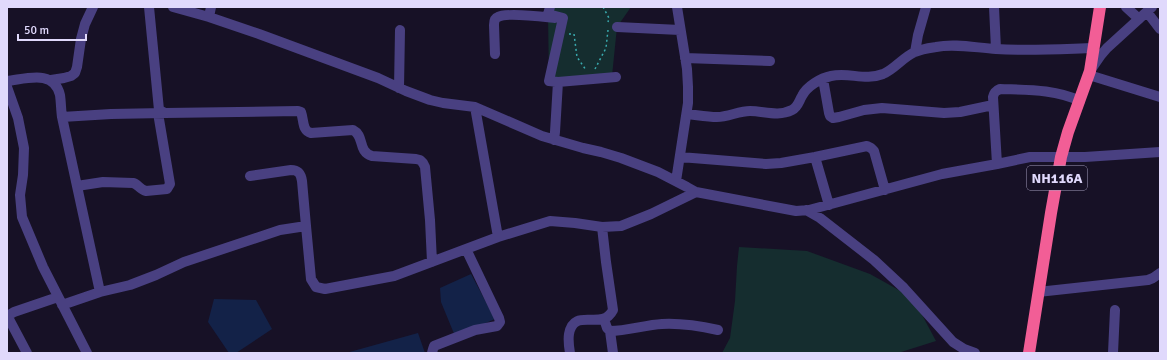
<svg xmlns="http://www.w3.org/2000/svg" width="1167" height="360" font-family="Signika,sans-serif">
<style>
.green{fill:#152d2f}
.water{fill:#132248}
.lines{fill:none;stroke-linecap:round;stroke-linejoin:round}
.path{stroke:#3aabaf;stroke-width:1.5;stroke-dasharray:2 3;stroke-linecap:butt}
.minor{stroke:#494081;stroke-width:10}
.highway{stroke:#f25e96;stroke-width:12}
.labels{text-anchor:middle;stroke-width:4;stroke-linejoin:round;paint-order:stroke}
.shield{fill:#171126;stroke:#a49dbc;stroke-width:1}
.shield-label{font-size:14px;font-weight:bold;fill:#e0d9fc}
</style>
<rect width="100%" height="100%" fill="#171126"/>
<path class="green" d="M546,7H631L617,27L612,76L549,81L548,14Z
M739,247L807,251L870,274L913,298L936,341L898,353H722L730,338L735,301L737,266Z"/>
<path class="water" d="M471,274L495,319L455,336L441,302L440,288Z
M214,299L256,300L272,329L236,353H229L208,322Z
M418,333L425,353H346Z"/>
<g class="lines">
<path class="path" d="M603,7L609,18L608,22
M569,34H574L577,57L586,70
M595,69L606,48L608,30"/>
<path class="minor" d="M149,7L159,110L165,113L298,111L301,112C304,120 302,131 311,133L353,130C365,136 357,151 372,156L416,159L420,160L423,163L425,167L430,220L432,262
M173,7L209,17L259,34L378,78L406,91L430,100L443,103L475,107L542,136L583,148L601,152L621,158L658,172L687,187L696,192L796,211L809,210L942,174L997,164L1030,157H1085L1160,152
M550,7L548,14L563,18L549,81L558,82L555,132L554,140
M994,7L996,49
M1126,7L1139,19
M1147,12L1160,29
M209,17L211,7
M617,27L680,30
M915,52L918,35L926,7
M495,54L494,25C494,21 495,18 498,17C506,12 545,17 555,18
M685,58L770,61
M1090,71L1101,55L1107,48L1152,7
M1089,75L1160,97
M823,79L829,113L830,116L833,118L839,117L864,110L882,108L944,113L960,112L993,105
M51,80L64,78L71,76L75,73L77,67L81,39L85,24L93,7
M7,81C26,79 54,69 60,95C61,102 61,110 62,117L100,292
M558,82L616,77
M7,87L18,118L24,148L23,175L20,195L22,217L43,267L87,353
M399,88L400,30
M475,107L498,237
M687,114C697,115 707,117 717,117C728,117 739,111 750,111C764,111 778,117 792,110C798,107 799,101 802,96C807,86 821,78 831,76C849,72 865,81 883,74C895,69 903,57 915,52C921,49 929,48 936,47C955,43 977,48 996,49C1029,51 1061,49 1094,48
M62,117L111,114L164,113
M680,157L766,164L781,163L815,157L867,146L871,148L874,151L885,190
M815,157L829,205
M997,164L993,97C994,93 995,91 1000,89C1026,90 1055,89 1080,101
M250,176L291,170C299,170 301,174 302,181L306,226
M676,181L688,103V87L687,69L677,7
M77,186L103,182L133,183C138,184 140,190 146,191L167,189L170,184L158,113
M806,210L820,218L874,260L904,288L953,342L964,349L975,353
M1038,292L1148,280L1153,278L1160,273
M62,305L100,292L130,285L156,275L184,262L280,230L306,226L311,279L316,287L325,289L394,276L498,237L550,221L575,223L602,227L621,226L651,214L696,192
M604,319L607,328L610,331C627,331 645,325 662,324C681,323 700,326 718,330
M610,331L613,353
M27,353L9,319V315L14,312L58,297
M432,353L433,349L434,346L475,330L497,326L500,322L499,318L466,249
M570,353C569,347 568,340 569,334C574,306 602,332 613,310L606,262L602,227
M1113,353L1115,310"/>
<path class="highway" d="M1029,353L1051,213L1061,157L1068,132L1090,71L1100,7"/>
</g>
<g class="labels">
<rect class="shield" x="1027" y="166" width="60" height="24" rx="3"/>
<g class="shield-label">
<text x="1057" y="183">NH116A</text>
</g>
</g>
<rect width="1167" height="360" fill="none" stroke="#e0d9fc" stroke-width="16"/>
<path d="M18 34v6h68v-6" fill="none" stroke="#e0d9fc" stroke-width="2"/>
<text x="24" y="34" font-size="12" fill="#e0d9fc" stroke="#171126" stroke-width="3" paint-order="stroke">50 m</text>
</svg>
